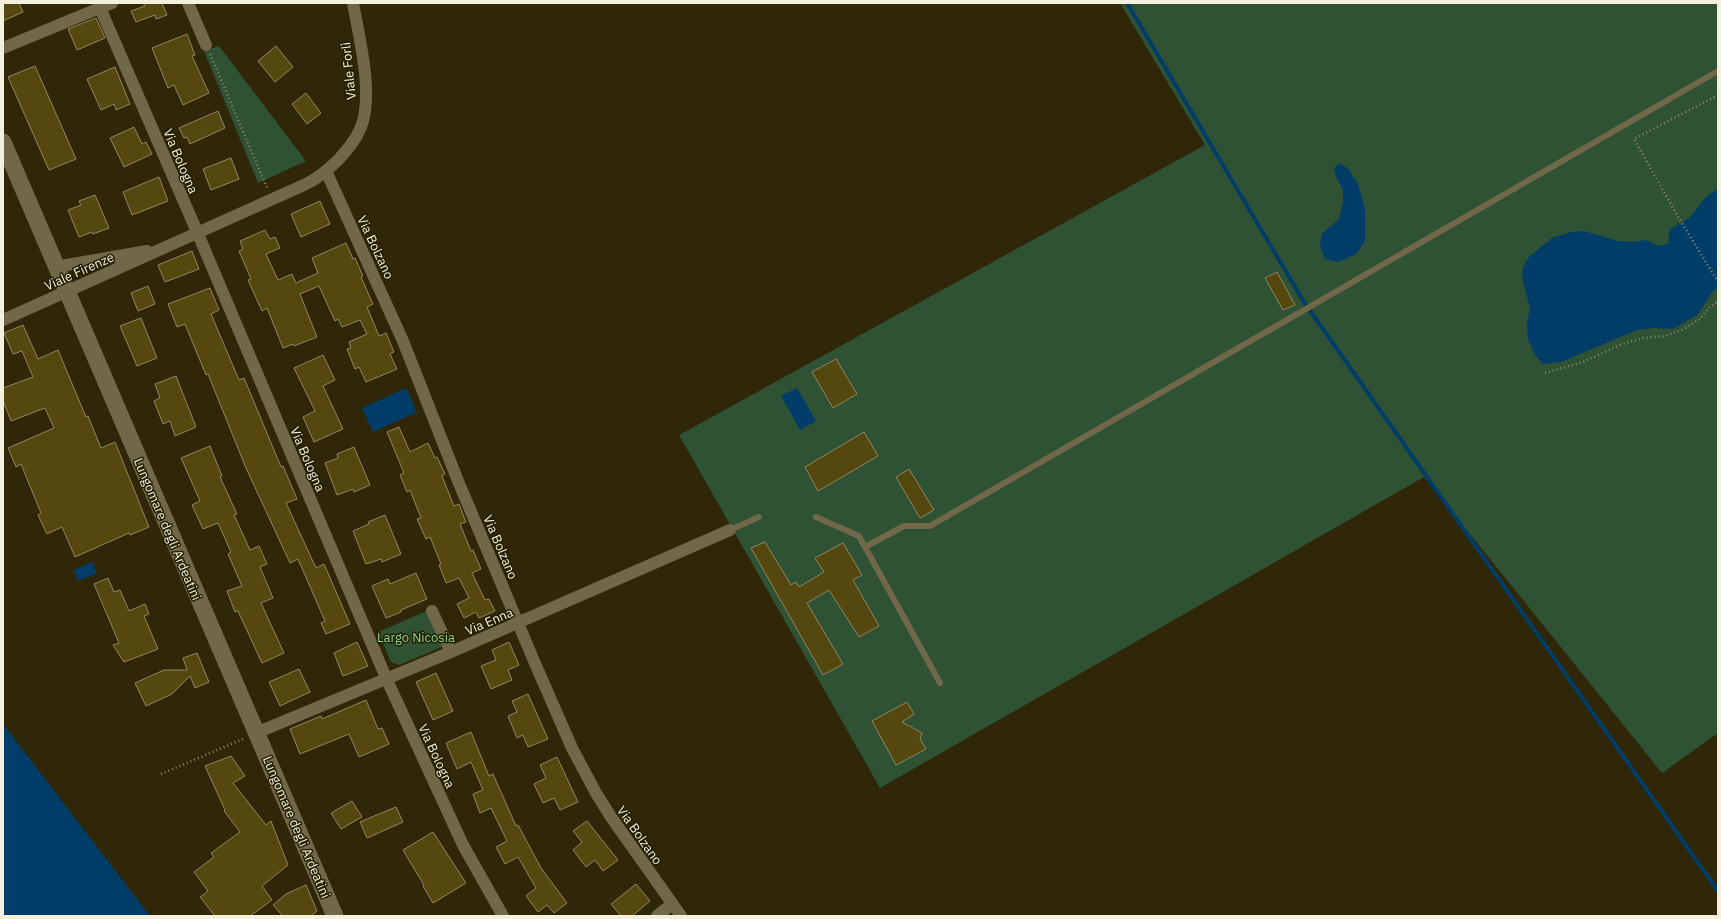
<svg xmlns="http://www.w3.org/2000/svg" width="1721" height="919" font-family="'IBM Plex Sans',sans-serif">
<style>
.green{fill:#2f5134}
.water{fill:#003d68}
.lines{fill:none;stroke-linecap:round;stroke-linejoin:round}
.stream{stroke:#003d68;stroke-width:4}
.building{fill:#54480e;stroke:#908766}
.path{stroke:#8f896f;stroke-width:2.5;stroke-dasharray:1 3;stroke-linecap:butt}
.lane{stroke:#706848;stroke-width:6}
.street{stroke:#706848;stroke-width:12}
.secondary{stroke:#706848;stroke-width:17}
.labels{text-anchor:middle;stroke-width:3;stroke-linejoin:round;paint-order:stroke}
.street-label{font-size:13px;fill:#f4f0de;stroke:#251e00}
.park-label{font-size:13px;fill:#87d794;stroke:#251e00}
</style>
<rect width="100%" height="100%" fill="#2f2707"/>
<path class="green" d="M1120,3H1718V733L1662,773L1424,477L880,788L679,435L1205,145Z
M219,46L306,161L258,183L204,51Z
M429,610L444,646L399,665L391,662L378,632Z"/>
<path class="water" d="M1340,163L1348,169L1358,184L1365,209V241L1356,254L1338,262L1325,259L1320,246L1322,234L1339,219L1343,202V190L1336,176L1334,168Z
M1718,190V287L1713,291L1697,315L1673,329L1654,328L1637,330L1561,362L1543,364L1535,355L1528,339L1527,324L1530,308L1522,278L1523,267L1529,257L1552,238L1571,232L1584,231L1618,241L1633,242L1647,240C1655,246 1660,247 1669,243C1669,239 1668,234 1670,230C1674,225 1684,223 1689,218C1698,209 1704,194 1718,190Z
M406,388L417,412L373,432L362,408Z
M797,388L816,421L800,430L781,396Z
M92,562L97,573L78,581L74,570Z
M3,724L150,916H3Z"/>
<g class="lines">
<path class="stream" d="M1127,3L1304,302L1718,891"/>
</g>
<path class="building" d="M3,3H19L23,12L3,21Z
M143,3H162L167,15L156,19L155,15L136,22L131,11L145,6Z
M96,18L105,38L77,50L68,29Z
M187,34L195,55L192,56L209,93L183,105L174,85L168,88L152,48Z
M276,46L293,67L275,82L258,61Z
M35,66L76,159L49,170L8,77Z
M115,67L130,104L116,110L114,104L101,110L87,79Z
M306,93L321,113L307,124L292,104Z
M218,111L225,128L190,144L187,137L184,138L179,128Z
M134,127L142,144L146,142L152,154L124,167L110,138Z
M231,158L239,179L211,190L203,169Z
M159,177L168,201L132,215L123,192Z
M95,195L109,228L93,234L92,232L79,237L68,210L81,205L79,201Z
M320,201L330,224L301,237L291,214Z
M265,230L270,239L275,237L280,248L266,254L278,280L292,274L296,283L318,273L312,258L346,243L353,259L355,258L363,276L361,277L373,304L367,307L379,336L386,333L394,352L390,354L397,369L366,382L359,367L355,369L347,349L351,348L349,342L367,334L360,320L342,327L338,319L335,321L319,286L300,294L317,337L294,346L293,344L283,348L267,308L262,311L248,280L251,279L239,251L243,249L240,241Z
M192,251L199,269L165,282L158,265Z
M1277,272L1295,305L1283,310L1265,278Z
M148,286L155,304L138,311L131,293Z
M210,288L219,310L211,314L239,380L244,378L281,467L283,466L297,499L286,503L316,568L324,564L350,624L326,634L321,623L325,621L298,559L290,563L246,468L208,374L206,375L185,324L177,327L168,304Z
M141,318L157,358L137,366L120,326Z
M23,325L38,359L58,350L86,417L88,416L101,448L115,442L149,527L130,535L129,533L75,557L62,527L47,534L38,515L41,513L21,464L16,467L8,448L54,428L45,408L11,421L3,400V388L33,377L22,351L13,354L4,333Z
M323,355L335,380L323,386L343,429L314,442L303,417L315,411L294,368Z
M836,359L857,394L833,408L812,372Z
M176,376L196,427L175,436L170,421L163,424L154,401L160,398L155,384Z
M399,427L410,452L428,443L435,458L437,457L445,474L442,476L454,506L459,504L466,522L460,524L471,551L473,550L481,569L472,573L485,600L489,599L495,611L479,618L476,612L464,618L457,604L469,598L459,578L446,583L439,565L441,564L430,537L426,539L417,519L421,518L410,490L407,492L400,475L404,473L387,432Z
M864,432L878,456L818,491L805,467Z
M210,446L222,476L220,477L237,514L234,515L250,550L259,546L267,564L260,567L273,598L261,603L284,653L262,663L238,611L235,612L227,591L242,586L228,554L231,552L218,523L203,529L192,505L200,501L181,458Z
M354,447L370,485L354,492L353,489L337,495L325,463L338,458L337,454Z
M909,469L934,510L920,518L896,477Z
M385,515L401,554L382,562L381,559L366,564L353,531L369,524L368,522Z
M765,542L791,585L796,582L799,587L824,572L815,558L843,543L862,575L853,580L879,626L859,637L829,590L807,603L843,664L823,675L751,548Z
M416,573L427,599L401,610V612L386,618L372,586L388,579L390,584Z
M108,578L114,592L120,590L129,611L145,604L149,614L144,616L158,649L124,662L113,645L119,643L94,584Z
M357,642L368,666L343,676L334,653Z
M509,642L519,665L508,670L512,680L491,689L481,666L496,660L492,650Z
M197,653L209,682L195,688L190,676L172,694L146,706L135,683L164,670H187L183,658Z
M299,669L310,692L280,706L269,682Z
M436,673L453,711L433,720L416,682Z
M528,694L548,739L528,747L523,735L517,738L508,716L517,712L512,701Z
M366,700L378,729L382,728L389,744L359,757L349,734L300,754L290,729L321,716L322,719Z
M907,702L914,714L902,722L922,733L920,739L926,749L896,765L872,721Z
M471,732L489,776L493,774L516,826L518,825L541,868L567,903L554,913L547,905L538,912L526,896L536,888L518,857L505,864L496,847L507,841L491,808L480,813L473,794L483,790L471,762L457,769L446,743Z
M231,756L245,776L233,783L266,825L271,821L288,865L262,886L272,900L250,916H215L200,897L208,891L194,872L214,857L211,853L240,832L224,811L225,810L205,766Z
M557,757L578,802L560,810L554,798L543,803L534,784L546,778L540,765Z
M352,801L362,817L341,829L331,813Z
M396,807L403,822L367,838L360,822Z
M587,821L618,860L603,871L595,860L586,867L573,850L582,842L573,831Z
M433,832L466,883L433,903L423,886L424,885L403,850Z
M636,884L650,901L632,916H621L611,904Z
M306,885L317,911L311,916H283L273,905L286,894Z"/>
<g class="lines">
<path class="path" d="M210,54L268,190
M1718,95L1634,139L1677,215L1718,282
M1545,373L1583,362L1620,345L1643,338L1665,336L1684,329L1700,319L1709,308L1718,301
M161,774L243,739"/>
<path class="lane" d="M816,517L859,536L940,683
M730,530L759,517
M865,547L904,526H930L1718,71"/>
<path class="street" d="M188,3L206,45
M100,8L198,234L387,680L463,845L503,916
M3,48L112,3
M326,171L403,341L458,481L534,661L572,748L596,793L611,817L681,916
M55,267L147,251
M3,320L304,185C317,179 328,170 338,160C347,150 356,140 361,127C374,95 359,37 353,3
M432,611L451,652
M256,733L451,652L730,530
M657,916L672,904"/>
<path class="secondary" d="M3,142L335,916"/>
</g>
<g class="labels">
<g class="street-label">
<text transform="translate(348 71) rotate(-96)" y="5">Viale Forlì</text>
<text transform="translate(181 161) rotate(67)" y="5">Via Bologna</text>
<text transform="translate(376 247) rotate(65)" y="5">Via Bolzano</text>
<text transform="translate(79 271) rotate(-24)" y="5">Viale Firenze</text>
<text transform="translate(308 459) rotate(67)" y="5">Via Bologna</text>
<text transform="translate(168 529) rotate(67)" y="5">Lungomare degli Ardeatini</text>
<text transform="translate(501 547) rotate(67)" y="5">Via Bolzano</text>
<text transform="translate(489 621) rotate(-23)" y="5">Via Enna</text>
<text transform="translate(437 756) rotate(65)" y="5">Via Bologna</text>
<text transform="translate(297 827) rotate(67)" y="5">Lungomare degli Ardeatini</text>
<text transform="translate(640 835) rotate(55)" y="5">Via Bolzano</text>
</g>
<g class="park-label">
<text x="416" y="642">Largo Nicosia</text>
</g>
</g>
<rect width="1721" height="919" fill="none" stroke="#f4f0de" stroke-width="8"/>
</svg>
